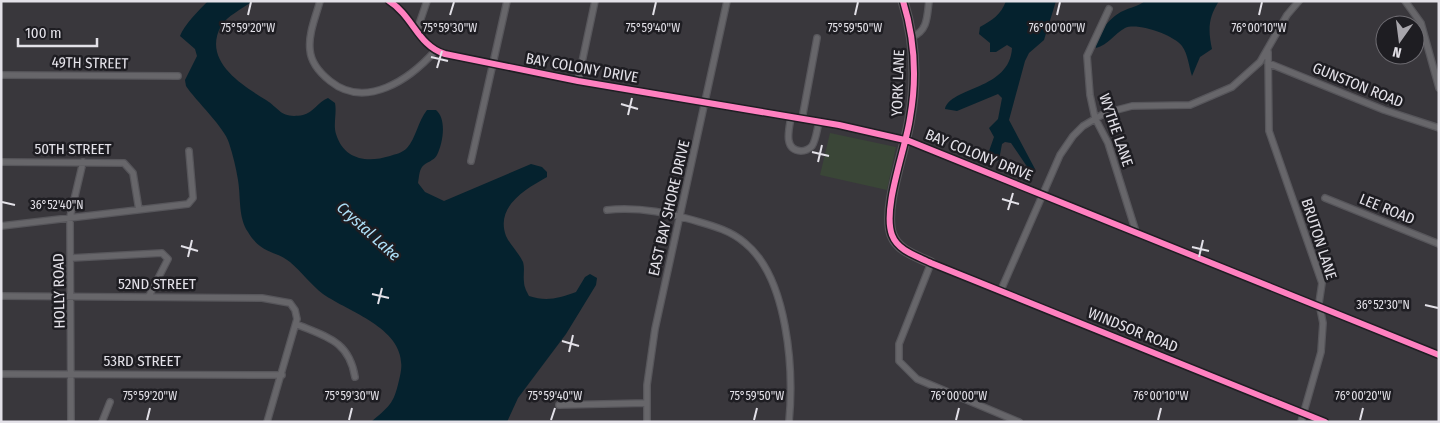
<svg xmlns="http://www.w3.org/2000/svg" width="1440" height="423" font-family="'Fira Sans Condensed',sans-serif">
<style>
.green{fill:#3a4637}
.water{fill:#05222e}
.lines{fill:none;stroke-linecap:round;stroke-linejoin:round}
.street-casing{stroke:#57565b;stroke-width:8}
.secondary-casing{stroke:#57565b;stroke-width:11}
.street{stroke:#67666a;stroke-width:5.5}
.secondary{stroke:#6a6666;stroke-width:9}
.cycleway-casing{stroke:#1e1d22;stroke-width:9}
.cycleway{stroke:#ff80c0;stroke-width:6}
.ticks{fill:none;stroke:#e3e1e8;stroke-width:2}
.labels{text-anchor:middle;stroke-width:5;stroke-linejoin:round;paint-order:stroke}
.street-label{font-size:15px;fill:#e3e1e8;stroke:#1e1d22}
.water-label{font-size:16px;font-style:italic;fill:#afe1f9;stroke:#1e1d22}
.ticks-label{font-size:12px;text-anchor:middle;fill:#e3e1e8;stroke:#1e1d22;stroke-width:5;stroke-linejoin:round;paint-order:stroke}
</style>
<rect width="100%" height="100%" fill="#39373c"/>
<path class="green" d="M830,133L896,147L887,190L820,175Z"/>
<path class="water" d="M208,1L251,2C242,9 227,16 221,26C202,61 242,85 266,100C280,109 281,119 303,115C313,113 318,102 328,98L335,103C337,113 333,125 336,134C344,160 367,163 390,156C396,154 402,153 407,148C416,138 418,121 427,110H436C447,119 443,143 437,155C434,161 426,162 422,167C419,171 419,178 418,183L425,192L444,201L531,164L542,167L547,172V177C526,189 495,206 506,236C510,245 519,253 523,262C525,269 523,275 524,282C524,287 527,292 529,296C547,302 559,298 576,292L585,277L590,274L597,278L596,285L566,334L518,398L507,422H371C392,404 394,403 400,376C411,330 352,314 323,294C311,285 302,272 290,262C275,250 261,254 248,232C238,217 241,198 238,180C236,168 233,155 229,143C225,128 196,101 186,86L185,80L197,56L195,49L180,36C184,25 199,10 208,1Z
M1006,1H1056L1044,40L1029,53L1025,61L1009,120L1035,169L1034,172L1030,171L1011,143L1005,142L1002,144L999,160L995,161L988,154L994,137L989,128L998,119L1002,98L998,94L957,111L945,109C950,87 1010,90 1012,48L1007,45L996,52H990V43L979,34L980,27C992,20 1001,15 1006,1Z
M1145,1H1219C1208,18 1208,30 1212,49L1200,57L1192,76C1189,67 1188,54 1182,46C1174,35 1137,22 1125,28C1114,34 1108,45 1096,48L1094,44C1098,33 1111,16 1123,11C1131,7 1137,7 1145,1Z"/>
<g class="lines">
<defs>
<path id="street" d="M320,1C316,16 308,34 310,50C311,63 320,73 330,81C366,110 410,79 435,51
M389,1C413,16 418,46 445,54L578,81L839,125L909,141L1439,355
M1405,1L1421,23L1439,88
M1109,9L1087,56L1090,95L1095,118L1108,143L1136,232
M417,30L427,1
M912,37C928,31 927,16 929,1
M1268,52L1269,131L1322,283L1319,303L1323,323L1321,352L1301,422
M1268,63L1384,110L1439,128
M1,75L178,76
M578,81L595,1
M791,117C789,129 783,150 801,151C805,151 809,149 812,146C816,140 817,129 819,122
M802,119L817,38
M471,161L507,1
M1,162L124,163L133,173L139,210
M1325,198L1439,244
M607,210C636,207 661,211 689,219C709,225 729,229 745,243C788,278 794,370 789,422
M1,226L188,204L193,198L189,151
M71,258L162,253L168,259L149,296
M1001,290L1060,155L1073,136L1083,126L1105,113L1132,106L1190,105L1232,87L1260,62L1287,15L1299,1
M1,296L262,298L290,303L295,310L297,319L267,422
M296,324C327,337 349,341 355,377
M1,374L282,375
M559,405L647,403
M71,422L70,217L83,162
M102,422L110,402
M647,422V385L655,329L727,1
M1019,422L917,379L899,361V344L931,263L1325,422"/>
<path id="secondary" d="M903,1C915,40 917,79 910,118C906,148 882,208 892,235C898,251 917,256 931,263"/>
</defs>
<use href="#street" class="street-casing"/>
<use href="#secondary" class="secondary-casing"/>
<use href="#street" class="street"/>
<use href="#secondary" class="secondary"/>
<defs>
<path id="cycleway" d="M389,1C413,16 418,46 445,54L578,81L839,125L909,141L1439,355
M903,1C915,40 917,79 910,118C906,148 882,208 892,235C898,251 917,256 931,263L1325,422"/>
</defs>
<use href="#cycleway" class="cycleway-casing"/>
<use href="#cycleway" class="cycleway"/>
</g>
<path class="ticks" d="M248,15L251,2M450,15L454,2M653,15L656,2M855,15L858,2M1057,15L1060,2M1259,15L1262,2M431,57L448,61M437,68L442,51M621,104L638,109M628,115L632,98M812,152L829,156M818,162L822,145M1002,199L1019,204M2,202L15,205M1008,210L1013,193M181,246L198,251M1192,247L1209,251M188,257L192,240M1199,257L1203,240M372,294L389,298M378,304L382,288M1425,305L1438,308M562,341L579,346M569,352L573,335M147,420L150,408M349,420L352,408M551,420L555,408M754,420L757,408M956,420L959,408M1158,420L1161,408M1360,420L1363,408"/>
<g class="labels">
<g class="street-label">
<text transform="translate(90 63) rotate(1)" y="5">49TH STREET</text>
<text transform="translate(582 68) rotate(10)" y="5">BAY COLONY DRIVE</text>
<text transform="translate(898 83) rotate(-88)" y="5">YORK LANE</text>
<text transform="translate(1358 85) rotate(22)" y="5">GUNSTON ROAD</text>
<text transform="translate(1116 130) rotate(71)" y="5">WYTHE LANE</text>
<text x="73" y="154">50TH STREET</text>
<text transform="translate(979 155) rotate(22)" y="5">BAY COLONY DRIVE</text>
<text transform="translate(669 208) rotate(-77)" y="5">EAST BAY SHORE DRIVE</text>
<text transform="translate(1387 209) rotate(22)" y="5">LEE ROAD</text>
<text transform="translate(1319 239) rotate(72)" y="5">BRUTON LANE</text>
<text x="157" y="289">52ND STREET</text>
<text transform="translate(59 291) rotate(-91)" y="5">HOLLY ROAD</text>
<text transform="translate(1133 330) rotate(22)" y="5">WINDSOR ROAD</text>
<text x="142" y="366">53RD STREET</text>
</g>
<g class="water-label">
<text transform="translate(369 231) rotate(42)" y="6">Crystal Lake</text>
</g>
</g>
<g class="ticks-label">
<text x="1057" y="32">76°00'00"W</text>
<text x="248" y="32">75°59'20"W</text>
<text x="450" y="32">75°59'30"W</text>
<text x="653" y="32">75°59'40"W</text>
<text x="855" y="32">75°59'50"W</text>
<text x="1259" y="32">76°00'10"W</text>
<text x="57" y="209">36°52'40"N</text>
<text x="1383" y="309">36°52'30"N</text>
<text x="150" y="400">75°59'20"W</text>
<text x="352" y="400">75°59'30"W</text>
<text x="555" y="400">75°59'40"W</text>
<text x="757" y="400">75°59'50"W</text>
<text x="959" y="400">76°00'00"W</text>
<text x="1161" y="400">76°00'10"W</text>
<text x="1363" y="400">76°00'20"W</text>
</g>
<rect width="1440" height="423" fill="none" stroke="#e3e1e8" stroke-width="5"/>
<g transform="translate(1400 40) rotate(194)"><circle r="24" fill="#1e1d22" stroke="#6d6b71"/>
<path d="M0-4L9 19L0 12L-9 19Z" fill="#a8a6ac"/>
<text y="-8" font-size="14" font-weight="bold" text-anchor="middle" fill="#e3e1e8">N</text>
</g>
<path d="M18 38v8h79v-8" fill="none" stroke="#e3e1e8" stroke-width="2.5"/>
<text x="25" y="38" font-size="15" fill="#e3e1e8" stroke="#1e1d22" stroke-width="4" paint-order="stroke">100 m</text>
</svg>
